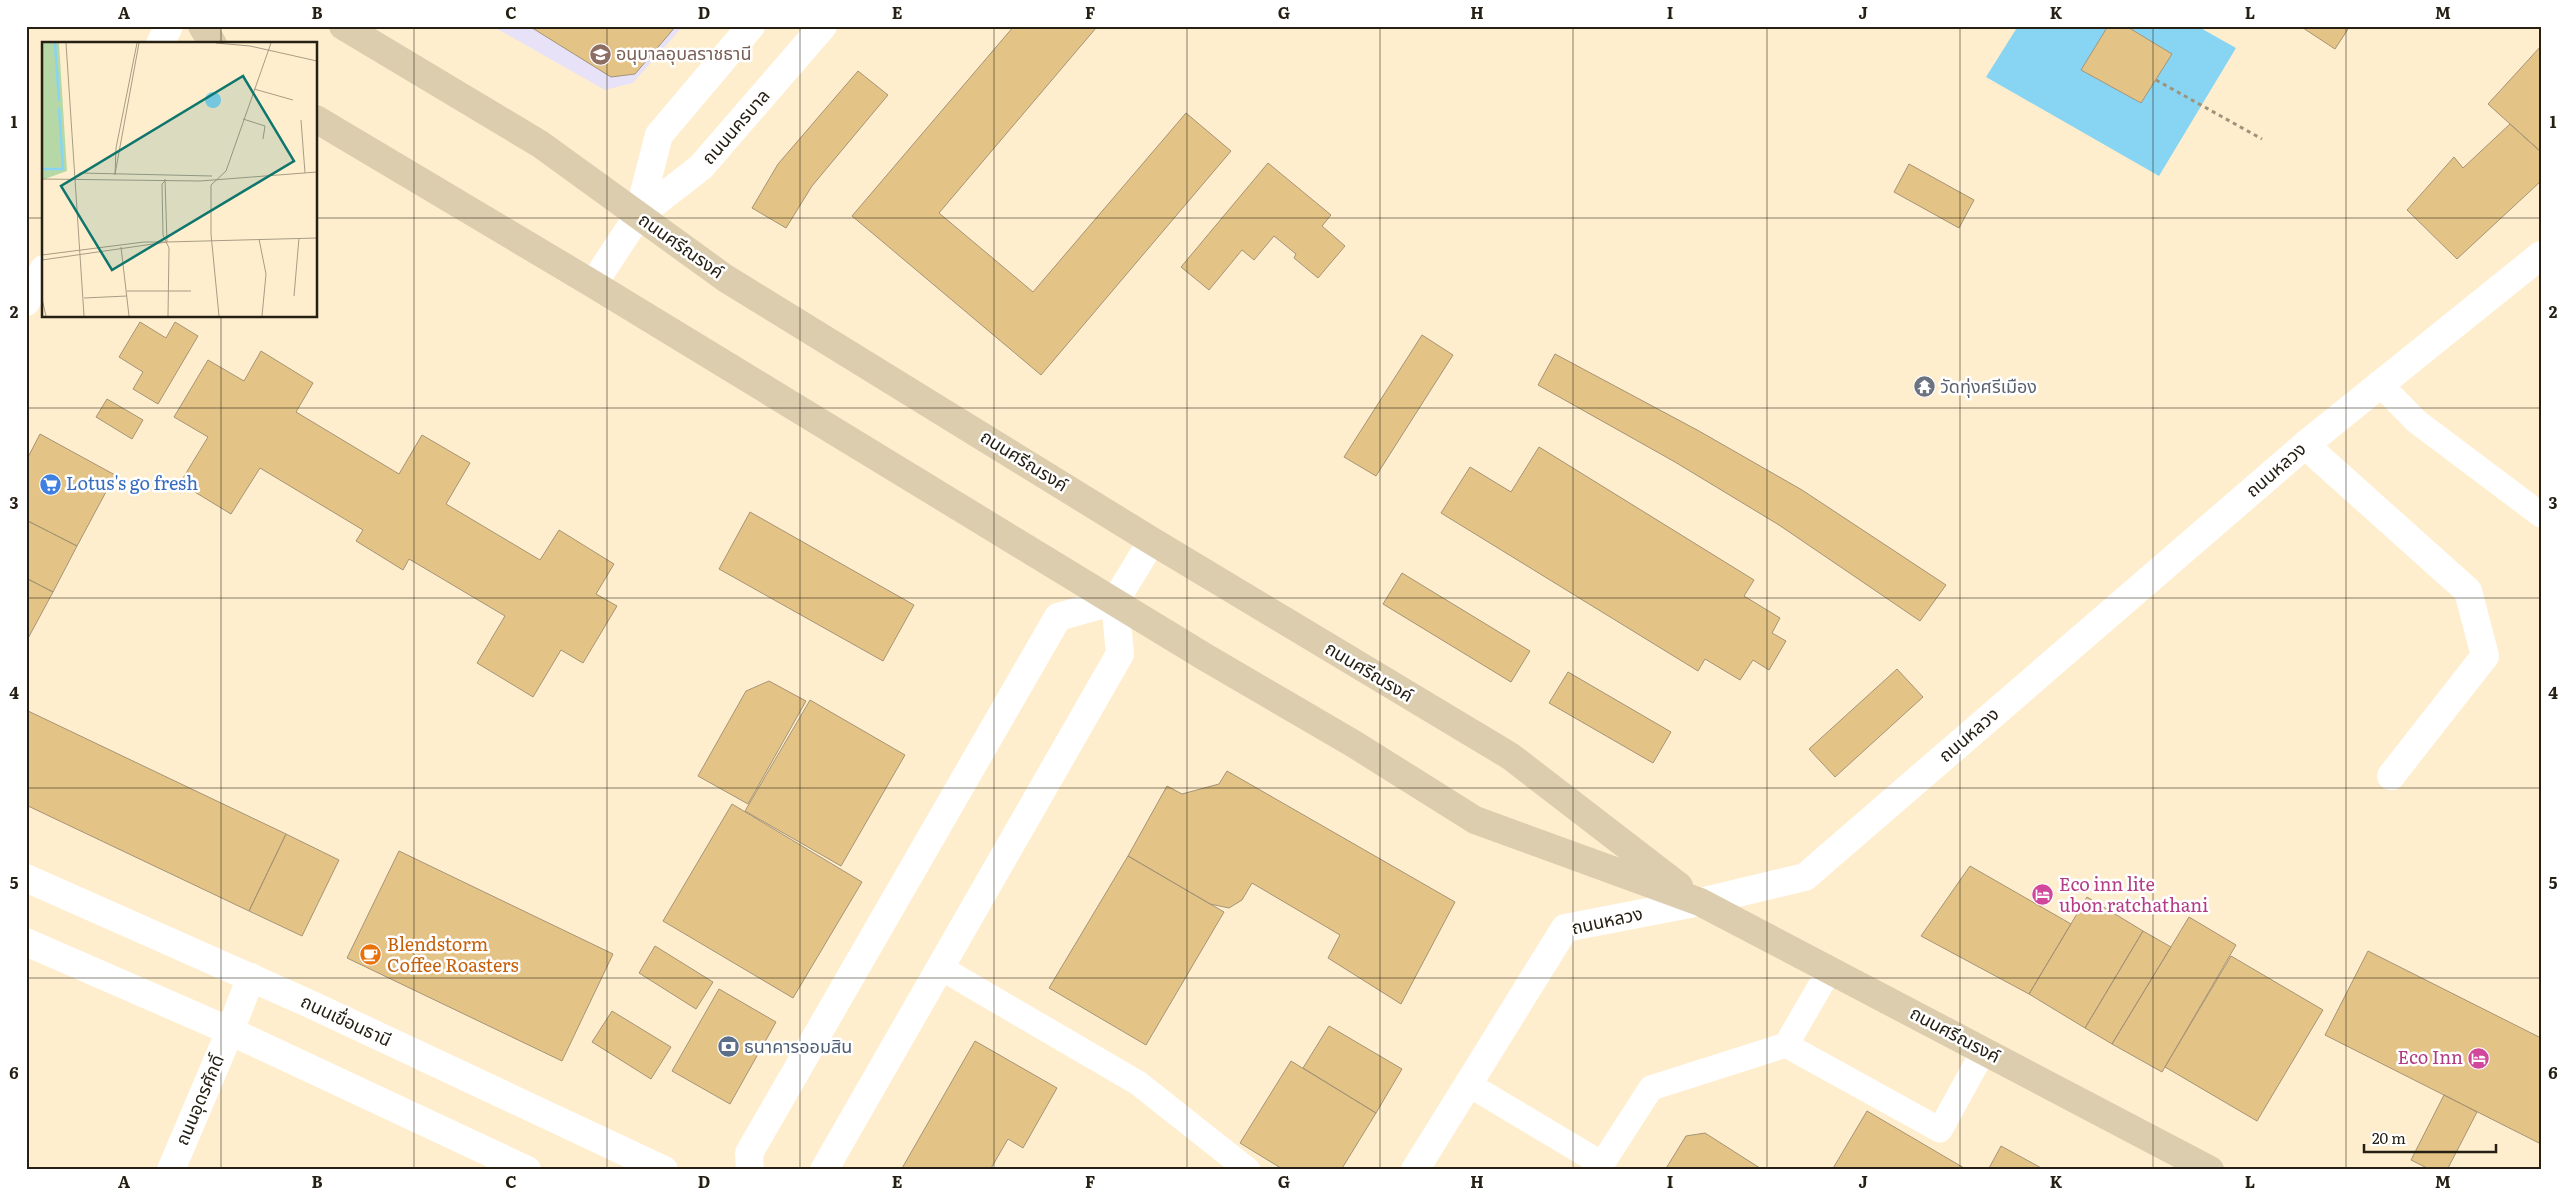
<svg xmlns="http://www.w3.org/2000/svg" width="2567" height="1196" font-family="Literata,'Noto Sans Thai',serif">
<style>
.education{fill:#e7e2f8}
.water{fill:#87d5f3}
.building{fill:#e4c386;stroke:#a59477}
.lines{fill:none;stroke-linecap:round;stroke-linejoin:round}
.path{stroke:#a0937c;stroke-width:3;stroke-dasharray:4 4;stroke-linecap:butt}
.service{stroke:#fff;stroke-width:25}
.minor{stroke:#fff;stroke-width:28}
.tertiary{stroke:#fff;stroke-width:28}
.secondary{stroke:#ddcdaf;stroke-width:28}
.grid{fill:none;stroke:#262014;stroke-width:1;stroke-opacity:0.55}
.labels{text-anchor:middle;stroke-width:5;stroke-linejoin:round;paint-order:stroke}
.education-label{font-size:18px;fill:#785e54;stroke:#fff;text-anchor:start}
.street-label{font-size:18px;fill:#262014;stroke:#fff}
.worship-label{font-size:18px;fill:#5b616d;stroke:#fff;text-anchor:start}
.shop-label{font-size:18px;fill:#366cbe;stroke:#fff;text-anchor:start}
.hotel-label{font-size:18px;fill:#b23c85;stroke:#fff;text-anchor:start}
.food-label{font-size:18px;fill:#c56008;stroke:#fff;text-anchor:start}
.service-label{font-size:18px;fill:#4e5e75;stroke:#fff;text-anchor:start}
.inset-river{fill:none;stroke:#87d5f3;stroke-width:2.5}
.inset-road{fill:none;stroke:#a89c84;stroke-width:1}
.view{fill:#0f766e;fill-opacity:0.15;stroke:#0f766e;stroke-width:2.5}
.inset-edge{fill:none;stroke:#262014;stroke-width:2.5}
.neatline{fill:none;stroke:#262014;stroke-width:2}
.grid-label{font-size:16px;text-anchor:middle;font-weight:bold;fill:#262014}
</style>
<rect width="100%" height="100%" fill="#ffeece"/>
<path class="education" d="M492,26H683L633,83L605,90Z"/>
<path class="water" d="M2018,26H2197L2236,48L2159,176L1986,77Z"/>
<path class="building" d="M529,26H676L635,74L611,77Z
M1014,26L1096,28L939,213L1033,292L1186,113L1231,151L1041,375L852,216Z
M2108,26H2126L2172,54L2141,103L2081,70Z
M2300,26H2350L2335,49Z
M2541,46V152L2488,104Z
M858,71L888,95L812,186L786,228L752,208L778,164Z
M2510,124L2541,152V181L2457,259L2407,210L2454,157L2463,168Z
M1268,163L1331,215L1322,226L1345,246L1318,278L1294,258L1296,254L1274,236L1254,260L1242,250L1209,290L1181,267Z
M1909,164L1974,200L1959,228L1894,192Z
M140,322L166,338L175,322L198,336L158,404L133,389L143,372L119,357Z
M1422,335L1453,355L1376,476L1344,457Z
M261,351L313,383L296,412L399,474L422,435L470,463L446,504L540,560L559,530L614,564L596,594L617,606L583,663L561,650L533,697L477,663L505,616L409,559L403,570L356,541L363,530L260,468L231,514L180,483L208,437L174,417L208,360L244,381Z
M1555,354L1699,431L1802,490L1946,585L1920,621L1779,525L1675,462L1538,385Z
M107,399L143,420L132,439L96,417Z
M40,434L115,475L77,546L26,520V461Z
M1539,447L1754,580L1744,596L1780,618L1772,633L1786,641L1769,670L1753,660L1740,680L1705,659L1698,671L1441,513L1470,467L1511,492Z
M750,512L914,605L883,661L719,569Z
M26,520L77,546L53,592L26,578Z
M1402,573L1530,651L1511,682L1383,604Z
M26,578L53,592L26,642Z
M1897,669L1923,697L1835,777L1809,749Z
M1568,672L1671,732L1653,763L1549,703Z
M769,681L806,701L748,804L698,776L746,691Z
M810,700L905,755L841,866L745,811Z
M26,710L286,834L249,911L26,805Z
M1227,771L1455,902L1401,1004L1328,958L1340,935L1252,883L1242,900L1229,908L1210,904L1128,856L1167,786L1182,794L1219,784Z
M732,804L862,882L793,998L663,921Z
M286,834L339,860L302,936L249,911Z
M399,851L613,954L562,1061L347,958Z
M1128,856L1224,912L1146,1045L1049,988Z
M1970,866L2071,924L2029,994L1921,936Z
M2087,897L2143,931L2085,1028L2029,994Z
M2189,917L2236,945L2162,1072L2112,1044Z
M2143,931L2171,947L2112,1044L2085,1028Z
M655,946L713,982L696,1009L639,973Z
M2368,951L2541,1038V1144L2325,1035Z
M2231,956L2323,1010L2257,1121L2165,1067Z
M719,989L776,1022L730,1104L672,1071Z
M612,1011L671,1047L651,1079L592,1042Z
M1329,1026L1402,1069L1376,1113L1303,1068Z
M975,1041L1057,1088L1023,1148L1008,1139L990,1170H901Z
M1291,1061L1376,1113L1341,1170H1284L1240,1143Z
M2444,1095L2477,1112L2447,1170H2431L2411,1160Z
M1867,1111L1964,1168L1963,1170H1832Z
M1705,1133L1763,1170H1665L1686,1136Z
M2001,1146L2045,1170H1988Z"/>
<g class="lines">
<path class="path" d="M2156,80L2262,139"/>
<path class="service" d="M2379,383L2416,421L2541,515
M941,968L1138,1083L1248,1170
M1830,969L1786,1045L1940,1130L1984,1050
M1468,1084L1602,1164L1651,1088L1786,1045"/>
<path class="minor" d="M160,44L169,26
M26,302L44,269
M2305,445L2468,591L2485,656L2391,776
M171,1170L230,1031
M750,1170L749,1153L1058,617L1115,601
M824,1170L1120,654L1115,601L1152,541"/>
<path class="tertiary" d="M638,216L659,135L751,26
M593,284L638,216L701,167L823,26
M26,878L310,1004L664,1170
M26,942L230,1031L527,1170
M230,1031L251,977
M1415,1170L1565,928L1700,902L1805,877L2305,445L2541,255"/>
<path class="secondary" d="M202,26L213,44
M343,26L540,144L725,278L1152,541L1510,756L1679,886
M316,119L593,284L1205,657L1354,744L1475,820L1700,902L2210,1170"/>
</g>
<path class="grid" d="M221,26V44M414,26V1170M607,26V1170M800,26V1170M994,26V1170M1187,26V1170M1380,26V1170M1573,26V1170M1767,26V1170M1960,26V1170M2153,26V1170M2346,26V1170M26,218H44M316,218H2541M221,316V1170M26,408H2541M26,598H2541M26,788H2541M26,978H2541"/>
<defs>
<symbol id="school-disc" viewBox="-11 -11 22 22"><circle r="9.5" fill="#8d6e63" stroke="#fff"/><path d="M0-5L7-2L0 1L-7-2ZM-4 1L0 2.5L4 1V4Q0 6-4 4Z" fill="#fff"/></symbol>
<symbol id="temple-disc" viewBox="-11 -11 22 22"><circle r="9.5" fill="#6b7280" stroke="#fff"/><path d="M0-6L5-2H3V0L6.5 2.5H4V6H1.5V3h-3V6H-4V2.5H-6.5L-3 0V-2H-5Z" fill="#fff"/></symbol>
<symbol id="supermarket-disc" viewBox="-11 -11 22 22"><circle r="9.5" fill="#3f7fe0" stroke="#fff"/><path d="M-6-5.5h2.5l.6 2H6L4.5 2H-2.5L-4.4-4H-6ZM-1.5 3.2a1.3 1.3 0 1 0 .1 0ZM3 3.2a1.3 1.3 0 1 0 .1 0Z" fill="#fff"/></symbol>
<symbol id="hotel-disc" viewBox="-11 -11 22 22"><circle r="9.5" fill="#d1479c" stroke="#fff"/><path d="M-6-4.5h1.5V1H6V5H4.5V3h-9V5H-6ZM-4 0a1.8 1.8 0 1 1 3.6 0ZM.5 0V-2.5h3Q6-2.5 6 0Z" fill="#fff"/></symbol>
<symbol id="cafe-disc" viewBox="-11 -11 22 22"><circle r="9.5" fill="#e8710a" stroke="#fff"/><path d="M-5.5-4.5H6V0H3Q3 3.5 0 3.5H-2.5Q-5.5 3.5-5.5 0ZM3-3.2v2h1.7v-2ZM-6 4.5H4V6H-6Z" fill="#fff"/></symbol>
<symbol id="bank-disc" viewBox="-11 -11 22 22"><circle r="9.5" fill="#5c6f8a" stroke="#fff"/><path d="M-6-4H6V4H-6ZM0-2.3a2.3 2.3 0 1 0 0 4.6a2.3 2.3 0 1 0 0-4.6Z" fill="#fff"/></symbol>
</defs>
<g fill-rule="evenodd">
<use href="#school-disc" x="588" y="42" width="25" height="25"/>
<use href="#temple-disc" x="1912" y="374" width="25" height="25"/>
<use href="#supermarket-disc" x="38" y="472" width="25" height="25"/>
<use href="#hotel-disc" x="2030" y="882" width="25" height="25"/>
<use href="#cafe-disc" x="358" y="942" width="25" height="25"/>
<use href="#bank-disc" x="716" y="1034" width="25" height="25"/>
<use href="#hotel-disc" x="2466" y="1046" width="25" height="25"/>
</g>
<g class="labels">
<g class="education-label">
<text x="616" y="60">อนุบาลอุบลราชธานี</text>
</g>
<g class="street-label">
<text transform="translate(736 127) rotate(-49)" y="6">ถนนนครบาล</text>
<text transform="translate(681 246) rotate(35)" y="6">ถนนศรีณรงค์</text>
<text transform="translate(1024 461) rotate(32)" y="6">ถนนศรีณรงค์</text>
<text transform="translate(2276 470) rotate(-41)" y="6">ถนนหลวง</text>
<text transform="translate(1369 672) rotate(31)" y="6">ถนนศรีณรงค์</text>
<text transform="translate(1969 735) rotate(-41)" y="6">ถนนหลวง</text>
<text transform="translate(1607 921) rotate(-12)" y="6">ถนนหลวง</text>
<text transform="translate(346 1021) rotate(25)" y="6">ถนนเขื่อนธานี</text>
<text transform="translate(1955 1035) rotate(28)" y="6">ถนนศรีณรงค์</text>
<text transform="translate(200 1100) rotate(-67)" y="6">ถนนอุดรศักดิ์</text>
</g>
<g class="worship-label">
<text x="1940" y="393">วัดทุ่งศรีเมือง</text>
</g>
<g class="shop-label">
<text x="66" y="490">Lotus's go fresh</text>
</g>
<g class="hotel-label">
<text x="2059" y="891">Eco inn lite<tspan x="2059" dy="21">ubon ratchathani</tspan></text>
<text x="2463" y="1064" text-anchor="end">Eco Inn</text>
</g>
<g class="food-label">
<text x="387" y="951">Blendstorm<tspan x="387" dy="21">Coffee Roasters</tspan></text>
</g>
<g class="service-label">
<text x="744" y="1053">ธนาคารออมสิน</text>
</g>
</g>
<g transform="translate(42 42)">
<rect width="275" height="275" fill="#ffeece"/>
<path d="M0,1H17L25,129L0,138Z" fill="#b6d8a7"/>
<path d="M163 58a8 8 0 1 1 16 0a8 8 0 1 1-16 0Z" fill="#87d5f3"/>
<path class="inset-river" d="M13,1L17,59M0,127H21L17,66"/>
<path class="inset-road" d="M24,1L42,274M174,1L208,4L275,19M212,47L251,58M201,77L223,84L221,97M259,78L263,131M73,132L97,1M73,133L74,106L95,1M32,136L38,131L170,134M0,137L158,139L275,130M123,137L125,200M123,139L120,142L121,193L127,206L126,274M217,197L224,232L220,274M79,205L87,274M0,213L102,200H125M0,218L125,200L275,196M85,249H149M252,254L257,196M42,256L85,254M0,257L4,274M177,274L169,192V143L184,129L229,1"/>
<path class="view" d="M201,34L252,119L70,228L19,144Z"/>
<rect width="275" height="275" class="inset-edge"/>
</g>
<rect width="2567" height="1196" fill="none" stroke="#ffffff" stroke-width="55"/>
<path d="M2364 1144v8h132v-8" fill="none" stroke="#262014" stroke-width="2.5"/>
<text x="2372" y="1144" font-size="15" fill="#262014" stroke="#ffffff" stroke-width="4" paint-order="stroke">20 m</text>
<rect x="28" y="28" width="2512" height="1140" class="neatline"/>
<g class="grid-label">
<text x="124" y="19">A</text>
<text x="317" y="19">B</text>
<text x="511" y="19">C</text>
<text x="704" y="19">D</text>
<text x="897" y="19">E</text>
<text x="1090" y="19">F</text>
<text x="1284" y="19">G</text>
<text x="1477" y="19">H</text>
<text x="1670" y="19">I</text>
<text x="1863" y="19">J</text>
<text x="2056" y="19">K</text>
<text x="2250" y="19">L</text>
<text x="2443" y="19">M</text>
<text x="14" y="128">1</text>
<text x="2553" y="128">1</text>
<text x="14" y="318">2</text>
<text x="2553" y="318">2</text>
<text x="14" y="509">3</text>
<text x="2553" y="509">3</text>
<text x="14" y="699">4</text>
<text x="2553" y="699">4</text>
<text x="14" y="889">5</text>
<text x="2553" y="889">5</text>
<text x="14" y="1079">6</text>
<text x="2553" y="1079">6</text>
<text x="124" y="1188">A</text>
<text x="317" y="1188">B</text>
<text x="511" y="1188">C</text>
<text x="704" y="1188">D</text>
<text x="897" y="1188">E</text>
<text x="1090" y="1188">F</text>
<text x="1284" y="1188">G</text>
<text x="1477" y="1188">H</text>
<text x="1670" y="1188">I</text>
<text x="1863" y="1188">J</text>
<text x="2056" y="1188">K</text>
<text x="2250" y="1188">L</text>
<text x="2443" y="1188">M</text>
</g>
</svg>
